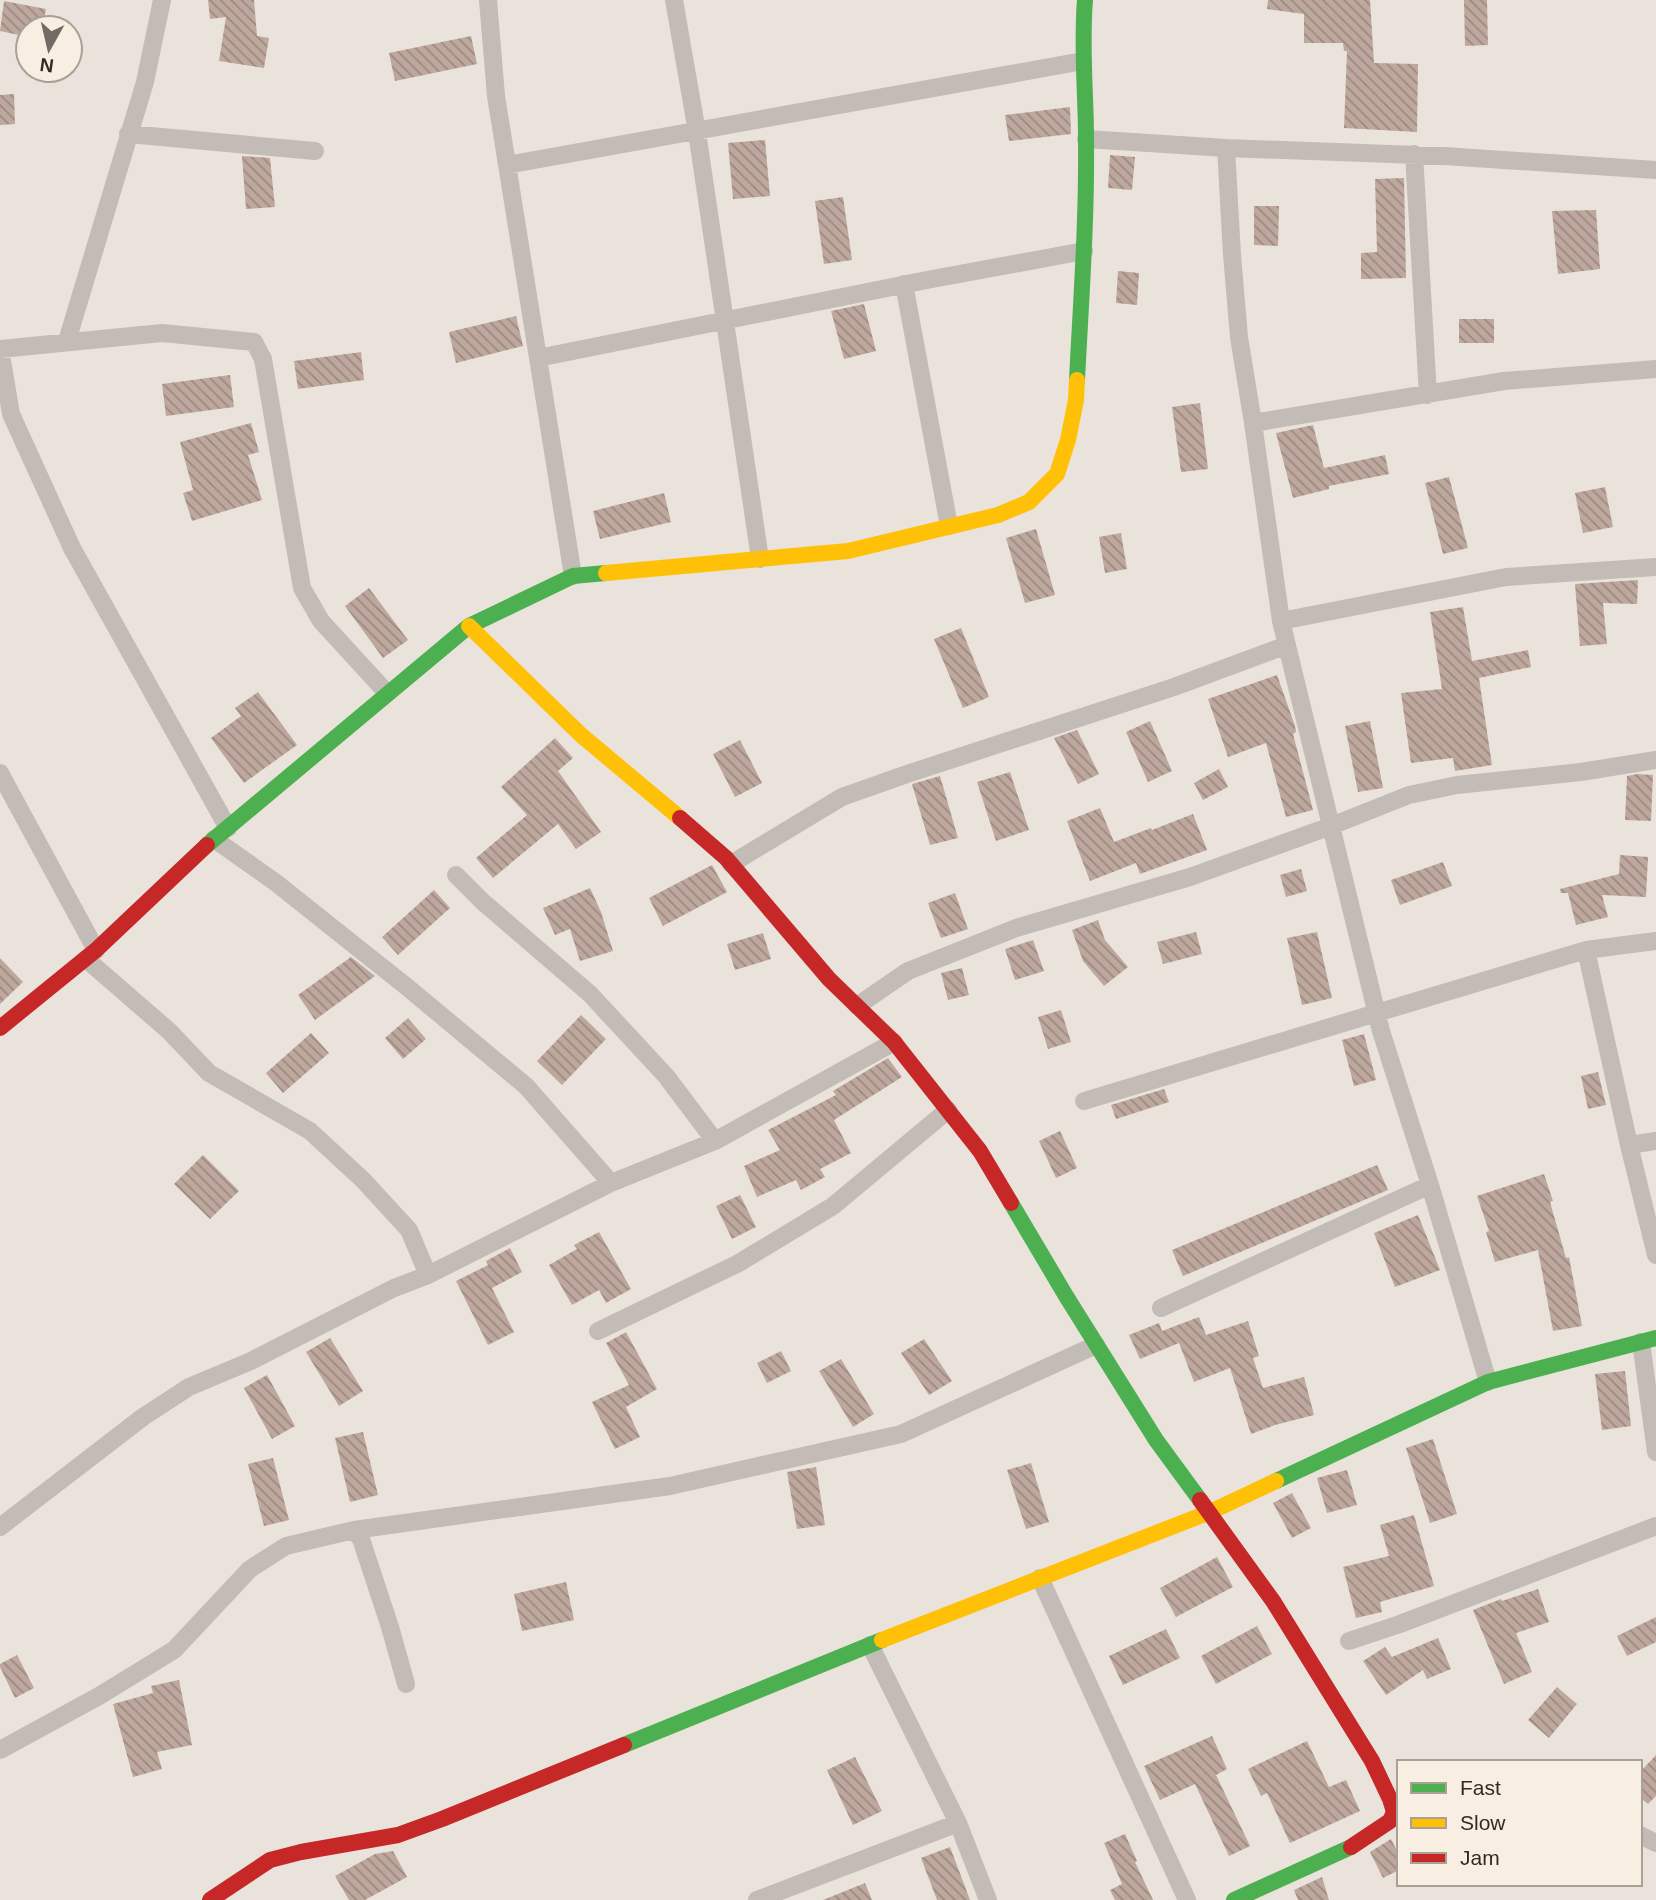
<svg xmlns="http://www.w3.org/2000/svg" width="1656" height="1900" font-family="Helvetica,sans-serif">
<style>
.building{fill:url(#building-back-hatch)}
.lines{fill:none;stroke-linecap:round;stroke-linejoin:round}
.street{stroke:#c3bcb6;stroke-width:18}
.fast{stroke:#4caf50;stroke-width:16}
.slow{stroke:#ffc107;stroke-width:16}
.jam{stroke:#c62828;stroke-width:16}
</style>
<defs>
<pattern id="building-back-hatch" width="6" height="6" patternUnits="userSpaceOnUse" patternTransform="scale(1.75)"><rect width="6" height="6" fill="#bea89e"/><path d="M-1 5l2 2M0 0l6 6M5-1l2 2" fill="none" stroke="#9b8981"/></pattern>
</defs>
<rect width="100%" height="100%" fill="#eae3dc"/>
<path class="building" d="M208,0H254L257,36L269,38L264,68L219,61L226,17L210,19Z
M1268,0H1370L1374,63L1418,64L1417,132L1344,128L1347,51H1344L1343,43H1304V14L1267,9Z
M1464,0H1487L1488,45L1465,46Z
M4,1L46,9L42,28H28V37L0,31Z
M471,36L477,64L395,81L389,53Z
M14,94L15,124L0,125V95Z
M1070,107L1071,134L1009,141L1005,115Z
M765,140L770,196L733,199L728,143Z
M1110,155L1135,157L1132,190L1108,188Z
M242,156L270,158L275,207L246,209Z
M1404,178L1406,278L1361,279V253L1377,252L1375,179Z
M843,197L852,260L824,264L815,201Z
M1254,206H1279L1278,246L1254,245Z
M1596,210L1600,269L1558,274L1552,211Z
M1118,271L1139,273L1137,305L1116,303Z
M864,304L876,351L844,359L831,311Z
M516,316L523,346L456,363L449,332Z
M1459,319H1494V343H1459Z
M361,352L364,380L298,389L294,361Z
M230,375L234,407L166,416L162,384Z
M1200,403L1208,469L1181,472L1172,407Z
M251,423L259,452L248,455L262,500L192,521L183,493L193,490L180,442Z
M1313,425L1324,468L1385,455L1389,474L1329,486V489L1293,498L1276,433Z
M1449,477L1468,548L1443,554L1425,483Z
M1605,487L1613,527L1583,533L1575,493Z
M664,493L671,522L600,539L593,511Z
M1036,529L1055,595L1025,603L1006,538Z
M1121,533L1127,569L1105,573L1099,537Z
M1638,580L1637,604L1603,603L1607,644L1580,646L1575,584Z
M369,588L408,640L383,658L345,606Z
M1463,607L1472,661L1528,650L1531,667L1479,678L1492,765L1455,771L1453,758L1411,763L1401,693L1442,689L1430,612Z
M961,628L989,697L963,708L934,639Z
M1277,675L1295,726L1296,732L1293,734L1313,810L1286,817L1266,743L1228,757L1208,699Z
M258,692L297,745L244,783L211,738L241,716L235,708Z
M1150,721L1172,771L1148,782L1126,732Z
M1370,721L1383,788L1358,792L1345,726Z
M1077,730L1099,774L1078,784L1054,738Z
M555,738L573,758L558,771L601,832L576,849L558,824L493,878L476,858L527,815L501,787Z
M740,740L762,783L735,797L713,754Z
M1219,769L1228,787L1203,800L1194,783Z
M1010,772L1029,830L996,841L977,782Z
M1637,774L1653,775L1651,821L1625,820L1627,776Z
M940,776L958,838L930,845L912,784Z
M1100,808L1114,842L1151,828L1152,830L1193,814L1207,850L1140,874L1136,863L1090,881L1067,821Z
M1620,855L1648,857L1646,897L1602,895L1608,917L1576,925L1568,893H1561L1560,889L1619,874Z
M1443,862L1452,886L1400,905L1391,880Z
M712,865L727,892L663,926L649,898Z
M1301,869L1307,891L1286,897L1280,875Z
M590,888L601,912L613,951L580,961L570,929L555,935L543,908Z
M434,890L450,908L398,955L382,937Z
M955,893L968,929L941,938L928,903Z
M1098,920L1105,940L1128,967L1104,986L1083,961L1072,930Z
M1196,932L1202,954L1163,964L1157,942Z
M1317,932L1332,998L1302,1005L1287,938Z
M763,933L771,959L735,970L727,944Z
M1033,940L1044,971L1015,980L1005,949Z
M351,957L375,976L315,1020L298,995Z
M0,958L23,982L0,1004Z
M962,968L969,995L948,1000L941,973Z
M1061,1010L1071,1042L1048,1049L1038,1017Z
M581,1015L606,1039L562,1085L537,1061Z
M408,1018L426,1039L403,1059L385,1038Z
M311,1033L329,1053L283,1093L266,1073Z
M1364,1034L1376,1080L1354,1086L1342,1040Z
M888,1058L902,1077L834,1120L851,1153L820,1169L825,1177L801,1190L796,1180L757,1197L744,1166L780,1150L768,1130L836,1095L833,1091Z
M1598,1072L1606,1105L1588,1109L1581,1076Z
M1164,1089L1169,1102L1116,1119L1111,1105Z
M1060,1131L1077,1168L1056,1178L1039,1141Z
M203,1155L239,1191L210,1219L174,1184Z
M1377,1165L1388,1190L1183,1276L1172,1250Z
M1544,1174L1553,1201L1550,1202L1566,1258L1569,1257L1582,1326L1553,1331L1538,1250L1495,1262L1486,1232L1489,1231L1477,1196Z
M740,1195L756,1227L732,1239L716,1206Z
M1418,1215L1440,1270L1395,1287L1374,1233Z
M599,1232L631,1289L606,1303L599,1290L572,1305L549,1265L577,1249L574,1245Z
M510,1248L522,1272L492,1288L514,1332L488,1345L456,1281L488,1265L486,1261Z
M1199,1317L1206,1335L1248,1321L1259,1356L1253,1358L1263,1388L1304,1377L1314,1415L1275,1425L1251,1434L1230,1368L1194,1382L1179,1343L1140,1359L1129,1335L1159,1323L1162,1331Z
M626,1332L657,1389L626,1407L640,1437L615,1449L592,1402L629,1385L606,1343Z
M330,1338L363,1391L339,1406L306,1352Z
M924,1339L952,1381L929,1395L901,1353Z
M781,1351L791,1371L767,1383L757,1363Z
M841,1359L874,1414L853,1427L819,1371Z
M1625,1371L1631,1426L1602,1430L1595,1374Z
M267,1375L295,1426L272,1439L244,1388Z
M363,1432L378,1495L350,1502L335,1438Z
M1433,1439L1457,1514L1430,1523L1406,1448Z
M273,1458L289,1520L264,1526L248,1464Z
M1031,1463L1049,1522L1026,1529L1007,1470Z
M816,1467L825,1525L797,1529L787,1472Z
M1347,1470L1357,1505L1327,1513L1317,1478Z
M1292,1493L1311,1528L1292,1538L1273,1503Z
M1414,1515L1434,1586L1380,1602L1382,1612L1356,1618L1343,1567L1389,1556L1380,1525Z
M1217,1557L1233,1587L1176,1617L1160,1588Z
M566,1582L574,1620L522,1631L514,1594Z
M1538,1589L1549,1622L1516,1633L1532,1672L1504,1684L1473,1610L1501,1599L1502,1601Z
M1656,1617V1642L1627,1656L1617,1636Z
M1257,1626L1272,1654L1216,1684L1201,1656Z
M1166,1629L1180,1658L1123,1685L1109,1656Z
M1438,1638L1451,1669L1427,1679L1423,1670L1386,1695L1363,1661L1385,1647L1392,1657Z
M17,1655L34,1688L15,1698L0,1667V1664Z
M179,1680L192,1745L157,1752L162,1769L133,1777L113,1704L153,1693L151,1686Z
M1557,1687L1577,1704L1549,1738L1528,1720Z
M1212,1736L1227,1769L1216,1775L1250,1846L1229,1856L1195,1784L1160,1800L1144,1766Z
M1307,1741L1329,1787L1346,1780L1360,1811L1290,1843L1267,1793L1261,1796L1248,1769Z
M1656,1755V1796L1648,1804L1640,1797V1772Z
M855,1757L882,1811L853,1825L827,1770Z
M1125,1834L1137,1861L1135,1862L1153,1900H1115L1110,1890L1122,1884L1104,1843Z
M1391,1839L1399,1855V1870L1383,1878L1370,1852Z
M950,1847L970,1900H937L921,1858Z
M393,1851L407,1877L365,1900H349L335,1876L375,1854Z
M1322,1877L1329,1900H1298L1294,1890Z
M865,1883L872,1900H823Z"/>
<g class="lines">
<path class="street" d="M488,0L496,96L573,576
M674,0L697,132L760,559
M128,134L315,151
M1086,139L1226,148L1444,156L1656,170
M1226,148L1232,255L1239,337L1253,423L1281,621L1381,1031L1430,1185L1488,1382
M1414,154L1428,395
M507,165L1083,61
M904,284L949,526
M67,341L145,82L162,0
M538,358L927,280L1084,251
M1253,423L1504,381L1656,369
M1281,621L1506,577L1656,567
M0,773L96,950
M228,828L72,548L11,414L0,349L162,333L254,342L263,359L302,588L321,621L387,693
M214,839L275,882L407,987L526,1086L611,1183
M731,864L842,797L907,774L1174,687L1287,645
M456,875L483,902L590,994L666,1076L715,1141
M1586,950L1629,1145L1656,1255
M86,959L169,1031L209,1073L310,1131L363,1180L409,1230L428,1275
M857,1006L908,971L1016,928L1190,877L1331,826L1409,795L1457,785L1581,772L1656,760
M1084,1101L1586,950L1656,941
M1629,1145L1656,1141
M1161,1308L1430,1185
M598,1331L737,1264L833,1206L948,1110
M1641,1342L1656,1452
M0,1527L143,1417L189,1387L251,1361L394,1288L428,1275L611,1183L715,1141L894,1042
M354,1530L361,1539L390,1627L406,1684
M1040,1578L1187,1900
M1349,1641L1400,1624L1656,1526
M870,1645L958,1823L988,1900
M0,1750L99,1696L174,1650L250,1569L286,1546L354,1530L670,1486L901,1434L1096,1345
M1640,1835L1656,1843
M757,1900L958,1823"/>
<path class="fast" d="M1077,380C1081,300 1087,220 1086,139C1086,93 1081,47 1085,0
M207,845L469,626L573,576L606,573
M1011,1203L1066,1296L1156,1440L1200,1500
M1276,1481L1488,1382L1656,1338
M624,1745L882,1640
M1234,1900L1351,1847"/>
<path class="slow" d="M606,573L848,551L998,515L1029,502L1057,474L1068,440L1076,400L1077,380
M469,626L581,735L680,818
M882,1640L1210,1512L1276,1481"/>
<path class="jam" d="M680,818L726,858L829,979L894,1042L980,1151L1011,1203
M0,1028L96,950L207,845
M1200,1500L1273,1601L1372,1761L1390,1799L1394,1812L1390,1821L1351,1847
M210,1900L270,1860L301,1852L398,1835L442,1819L624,1745"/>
</g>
<rect x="1397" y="1760" width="245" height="126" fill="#f8efe2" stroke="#a9a096" stroke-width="2"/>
<rect x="1411" y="1783" width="35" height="10" fill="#4caf50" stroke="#a9a096" stroke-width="2"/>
<text x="1460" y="1795" font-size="21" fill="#332a25">Fast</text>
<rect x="1411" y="1818" width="35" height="10" fill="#ffc107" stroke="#a9a096" stroke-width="2"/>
<text x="1460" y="1830" font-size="21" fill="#332a25">Slow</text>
<rect x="1411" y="1853" width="35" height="10" fill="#c62828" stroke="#a9a096" stroke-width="2"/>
<text x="1460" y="1865" font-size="21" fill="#332a25">Jam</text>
<g transform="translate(49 49) rotate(188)"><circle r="33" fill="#f8efe2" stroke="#a9a096" stroke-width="2"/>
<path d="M0-5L12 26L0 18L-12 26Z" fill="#736b65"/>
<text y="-10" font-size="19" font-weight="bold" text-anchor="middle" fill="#332a25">N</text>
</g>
</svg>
